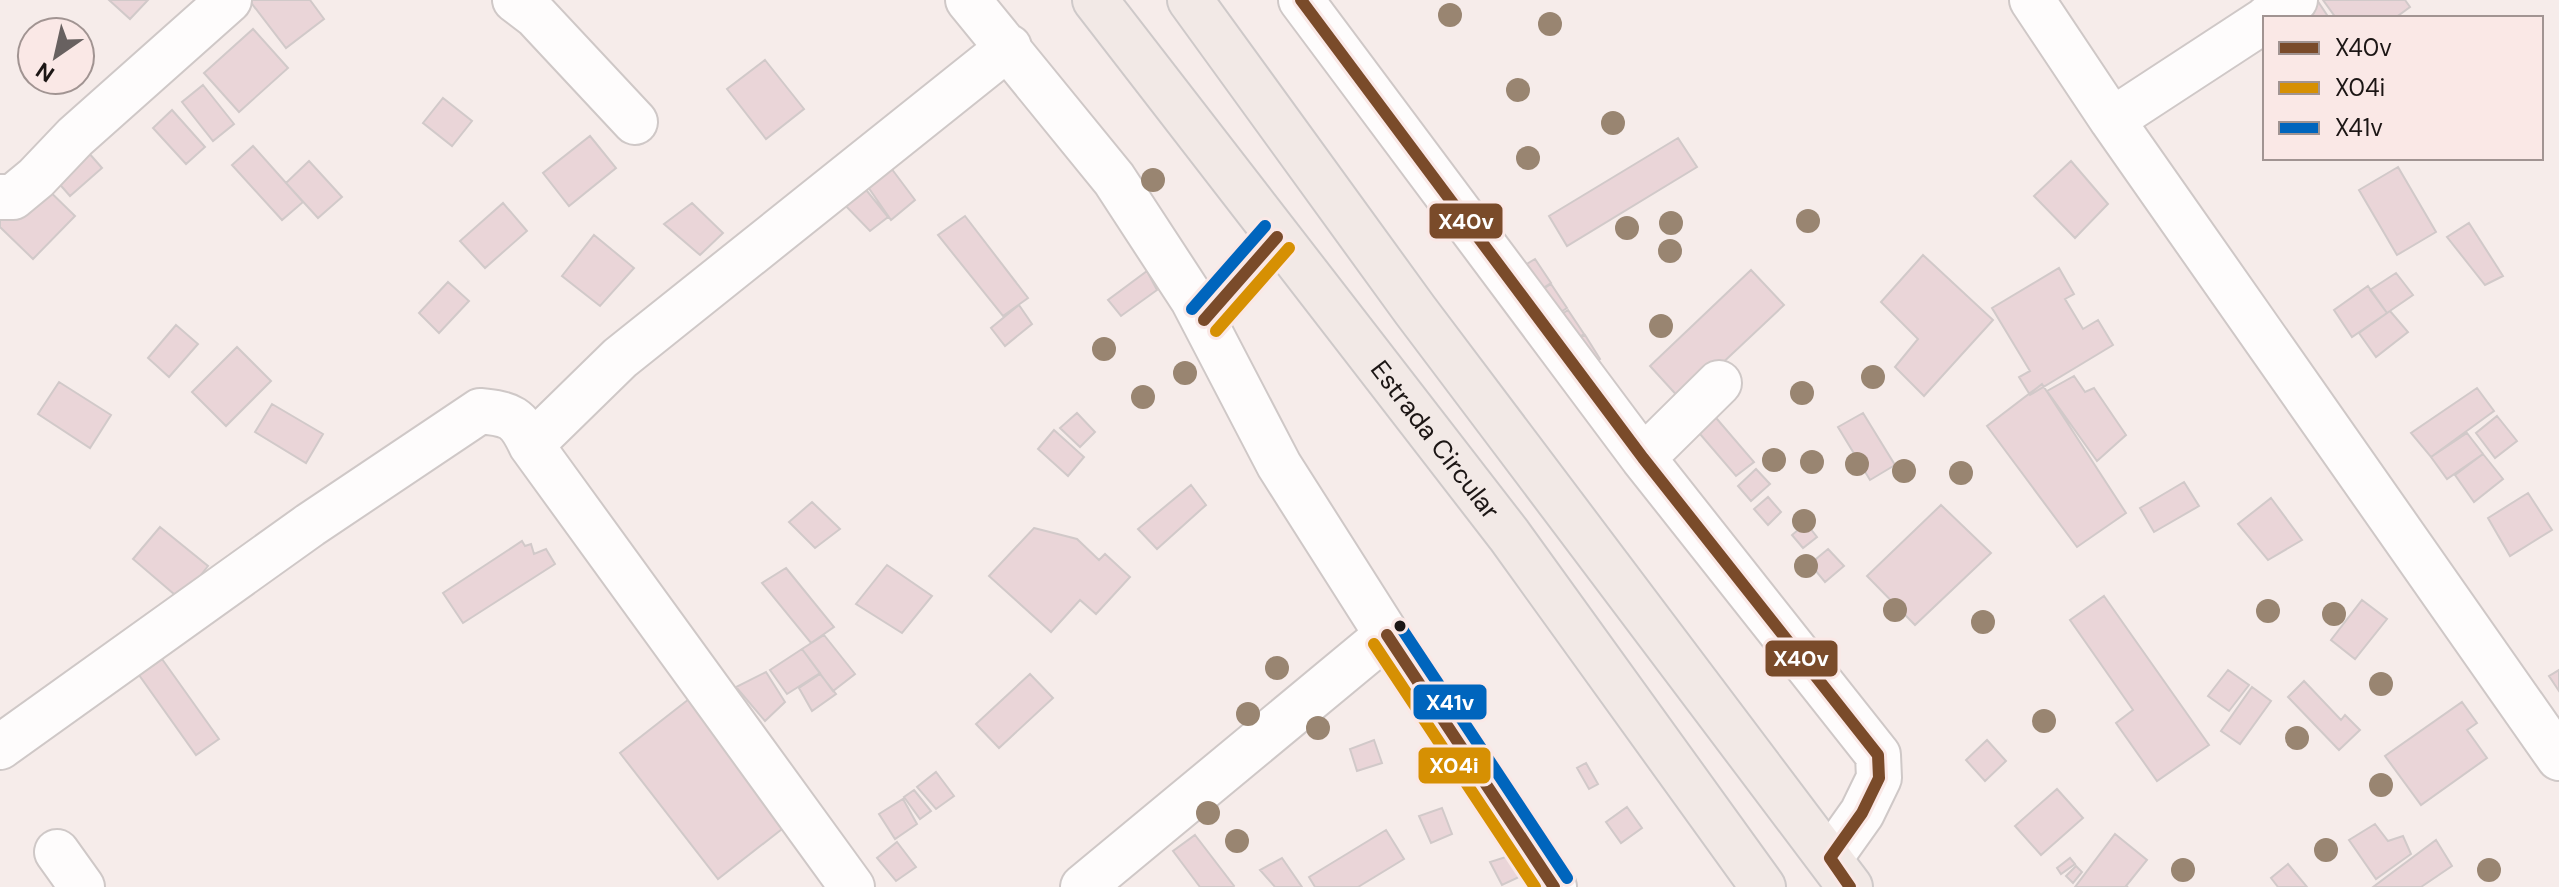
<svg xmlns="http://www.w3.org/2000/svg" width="2559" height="887" font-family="'DM Sans',sans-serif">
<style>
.building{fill:#ead5d8;stroke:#d1c9c9;stroke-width:2}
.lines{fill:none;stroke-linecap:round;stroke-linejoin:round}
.minor-casing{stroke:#cfc8c7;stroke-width:48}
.major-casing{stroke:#cec9c9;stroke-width:48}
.minor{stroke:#fefcfc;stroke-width:44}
.major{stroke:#f2e9e6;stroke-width:44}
.bus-1-casing{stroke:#fae8e6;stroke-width:18}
.bus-2-casing{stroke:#fae8e6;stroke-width:18}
.bus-3-casing{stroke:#fae8e6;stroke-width:18}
.bus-1{stroke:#7a4b2a;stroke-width:12}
.bus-2{stroke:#d69003;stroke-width:12}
.bus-3{stroke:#0065bd;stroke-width:12}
.tree{fill:#998571}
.bus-dot{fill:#1c1615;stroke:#fae8e6;stroke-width:3}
.labels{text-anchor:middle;stroke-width:8;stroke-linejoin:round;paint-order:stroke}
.street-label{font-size:26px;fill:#1c1615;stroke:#fae8e6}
.line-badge{stroke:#fae8e6;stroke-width:3}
.badge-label{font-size:22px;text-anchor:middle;font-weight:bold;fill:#fff}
</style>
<rect width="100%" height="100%" fill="#f6ecea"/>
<path class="building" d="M109,0H148L130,19Z
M249,0H310L324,19L286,48Z
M2304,0H2317L2329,18H2276Z
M2323,0H2405L2410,7L2395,18H2336Z
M253,29L288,68L239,112L204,73Z
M765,60L804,109L766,139L727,89Z
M203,85L234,124L213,141L182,102Z
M443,98L472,121L452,146L423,123Z
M172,110L205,147L186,164L153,128Z
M590,136L616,168L569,206L543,173Z
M1678,138L1697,167L1567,246L1549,216Z
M253,146L303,202L282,220L232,165Z
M88,152L102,168L70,196L56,180Z
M309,161L342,197L318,218L286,183Z
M2071,161L2108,204L2075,238L2034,196Z
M2398,167L2436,232L2397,255L2359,190Z
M891,168L915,200L891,220L866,184Z
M36,178L75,216L33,259L0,227V215Z
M863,186L888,217L870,231L840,200Z
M503,203L527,231L485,268L460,241Z
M692,203L723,233L700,255L664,224Z
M965,216L1028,298L1003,316L938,235Z
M2469,223L2503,276L2485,285L2447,237Z
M594,235L634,268L600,306L562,276Z
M1923,255L1993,320L1924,396L1895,367L1918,339L1881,302Z
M1535,259L1551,283L1537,292L1520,268Z
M2059,268L2074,294L2065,299L2083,329L2098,320L2113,345L2030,395L2019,377L2030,371L1992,308Z
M1751,270L1784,305L1682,401L1650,366Z
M1147,271L1157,290L1121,316L1108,300Z
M2396,273L2413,295L2387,313L2370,290Z
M448,282L469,301L439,333L419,313Z
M1551,284L1567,308L1553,317L1537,293Z
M2368,286L2387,313L2352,337L2334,310Z
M1019,305L1032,324L1005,346L991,328Z
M1568,310L1584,334L1570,343L1554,319Z
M2390,311L2408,332L2376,357L2359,333Z
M176,325L198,344L169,377L148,358Z
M1585,335L1600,359L1586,369L1570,344Z
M237,347L271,381L226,426L192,392Z
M2074,376L2085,392L2094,388L2126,435L2097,461L2047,391Z
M59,382L111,415L90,448L38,414Z
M2042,384L2126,513L2077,547L1987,426Z
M2477,388L2494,411L2431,457L2411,433Z
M272,404L323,434L306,463L255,432Z
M1711,412L1754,462L1736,476L1694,427Z
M1077,413L1095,432L1080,447L1060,428Z
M1863,413L1895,465L1870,480L1838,427Z
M2497,416L2517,441L2495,458L2476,433Z
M1054,430L1084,457L1068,476L1038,449Z
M2467,433L2483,454L2447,479L2431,457Z
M2483,454L2503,479L2474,502L2455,475Z
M1756,469L1770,484L1751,501L1738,486Z
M2184,482L2199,506L2154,532L2140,508Z
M1191,485L1206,505L1157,549L1138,529Z
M2528,493L2552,530L2510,556L2488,518Z
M1768,497L1781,512L1768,525L1754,509Z
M2271,498L2302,540L2268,560L2238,524Z
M812,502L840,529L815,548L789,522Z
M1941,505L1991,553L1915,625L1867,576Z
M1806,523L1817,537L1803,548L1792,535Z
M160,527L208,566L181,600L133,559Z
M1034,528L1077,539L1099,560L1105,554L1130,577L1096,614L1080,600L1051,632L989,576Z
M522,541L525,546L531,544L534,554L546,549L555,564L463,623L443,593Z
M1828,549L1844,566L1825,582L1810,564Z
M887,565L932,596L902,633L856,604Z
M786,568L834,627L811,643L762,583Z
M2104,596L2209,745L2157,781L2116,723L2133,710L2070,620Z
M2362,600L2387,619L2355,659L2331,640Z
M824,635L855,674L833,691L802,649Z
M802,649L820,673L787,694L770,670Z
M162,659L219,739L196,755L139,675Z
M2228,670L2249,685L2229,711L2208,696Z
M2559,670V691L2549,676Z
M766,672L785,702L765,721L736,687Z
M820,674L836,694L812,711L799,688Z
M1030,674L1053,698L999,748L976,724Z
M2304,681L2341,720L2345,715L2360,730L2339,750L2288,697Z
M2252,687L2271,701L2240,744L2221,731Z
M689,699L800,815L718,879L620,753Z
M2462,702L2477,723L2467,730L2487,758L2421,805L2385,756Z
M1374,740L1382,763L1357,771L1350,749Z
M1987,740L2006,761L1985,781L1966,760Z
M1586,763L1598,784L1589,789L1577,768Z
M936,772L954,796L936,809L917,787Z
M2057,789L2083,818L2041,855L2015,826Z
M914,790L931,811L920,819L904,797Z
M903,799L917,824L895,839L879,814Z
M1627,807L1642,828L1621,843L1606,822Z
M1442,808L1452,834L1431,843L1419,816Z
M2375,824L2388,841L2403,836L2411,854L2376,879L2349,840Z
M1386,830L1404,859L1358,887H1315L1309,877Z
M2115,834L2147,860L2126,886L2128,887H2075Z
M1195,835L1234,886L1233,887H1200L1173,851Z
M2436,840L2452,866L2421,887H2373Z
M897,842L916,867L896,881L877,858Z
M1509,856L1519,877L1502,885L1490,862Z
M1282,858L1302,887H1275L1260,870Z
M2070,858L2075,864L2061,874L2057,868Z
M2288,864L2307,887H2278L2271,878Z
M2076,866L2082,872L2073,883L2066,876Z"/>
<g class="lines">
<defs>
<path id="minor" d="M515,0L536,16L635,122
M968,0L1114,179L1193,300L1279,465L1387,635L1554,887
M1301,0L1643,458L1878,755L1879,778L1862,813L1830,858
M2032,0L2112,120L2559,758
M2267,18L2295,0
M2112,120L2265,20
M0,197H13L36,178L75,137L229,0
M1204,320L1277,237
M531,445L620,358L1009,47
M1643,458L1719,383
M0,747L310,525L480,411C511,414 518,417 531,445L852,887
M57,852L82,887
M1083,887L1387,635"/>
<g id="major">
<path id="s1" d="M1095,0L1509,535L1763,887"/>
<path d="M1190,0L1415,310L1850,887"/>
</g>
</defs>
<use href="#minor" class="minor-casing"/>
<use href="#major" class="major-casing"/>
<use href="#minor" class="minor"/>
<use href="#major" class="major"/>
<defs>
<path id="bus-1" d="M1301,0L1643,458L1878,755L1879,778L1862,813L1830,858L1850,887
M1204,320L1277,237
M1387,635L1554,887"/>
<path id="bus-2" d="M1216,331L1289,248
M1374,644L1535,887"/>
<path id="bus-3" d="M1192,309L1265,226
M1400,626L1567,878"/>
</defs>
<use href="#bus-1" class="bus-1-casing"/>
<use href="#bus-2" class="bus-2-casing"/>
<use href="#bus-3" class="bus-3-casing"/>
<use href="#bus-1" class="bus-1"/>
<use href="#bus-2" class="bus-2"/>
<use href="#bus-3" class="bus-3"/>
</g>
<g class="tree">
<circle cx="1450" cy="15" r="12"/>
<circle cx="1550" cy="24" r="12"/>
<circle cx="1518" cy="90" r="12"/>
<circle cx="1613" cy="123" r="12"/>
<circle cx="1528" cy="158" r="12"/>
<circle cx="1153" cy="180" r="12"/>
<circle cx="1808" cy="221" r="12"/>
<circle cx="1671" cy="223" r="12"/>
<circle cx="1627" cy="228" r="12"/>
<circle cx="1670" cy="251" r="12"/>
<circle cx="1661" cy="326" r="12"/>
<circle cx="1104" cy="349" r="12"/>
<circle cx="1185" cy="373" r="12"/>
<circle cx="1873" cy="377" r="12"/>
<circle cx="1802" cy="393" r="12"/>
<circle cx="1143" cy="397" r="12"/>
<circle cx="1774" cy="460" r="12"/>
<circle cx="1812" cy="462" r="12"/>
<circle cx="1857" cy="464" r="12"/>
<circle cx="1904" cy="471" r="12"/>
<circle cx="1961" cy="473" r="12"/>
<circle cx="1804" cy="521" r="12"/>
<circle cx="1806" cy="566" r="12"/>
<circle cx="1895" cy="610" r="12"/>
<circle cx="2268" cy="611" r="12"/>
<circle cx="2334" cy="614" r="12"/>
<circle cx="1983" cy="622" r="12"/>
<circle cx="1277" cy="668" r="12"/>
<circle cx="2381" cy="684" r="12"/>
<circle cx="1248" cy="714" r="12"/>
<circle cx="2044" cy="721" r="12"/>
<circle cx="1318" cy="728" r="12"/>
<circle cx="2297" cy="738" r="12"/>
<circle cx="2381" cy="785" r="12"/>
<circle cx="1208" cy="813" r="12"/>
<circle cx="1237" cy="841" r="12"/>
<circle cx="2326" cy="850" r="12"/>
<circle cx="2183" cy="870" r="12"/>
<circle cx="2489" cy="870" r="12"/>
</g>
<circle class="bus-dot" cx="1400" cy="626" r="7"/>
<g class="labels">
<g class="street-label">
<text dy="9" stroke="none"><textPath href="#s1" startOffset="556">Estrada Circular</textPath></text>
</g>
</g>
<g class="line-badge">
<rect x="1428" y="202" width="76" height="38" rx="8" fill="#7a4b2a"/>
<rect x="1764" y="639" width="75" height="39" rx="8" fill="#7a4b2a"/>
<rect x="1412" y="683" width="76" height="38" rx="8" fill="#0065bd"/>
<rect x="1417" y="746" width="75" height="39" rx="8" fill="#d69003"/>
</g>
<g class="badge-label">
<text x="1466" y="229">X40v</text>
<text x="1801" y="666">X40v</text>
<text x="1450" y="710">X41v</text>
<text x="1454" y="773">X04i</text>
</g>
<rect x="2263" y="16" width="280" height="144" fill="#fae8e6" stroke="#a19492" stroke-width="2"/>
<rect x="2279" y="42" width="40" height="12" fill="#7a4b2a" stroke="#a19492" stroke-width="2"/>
<text x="2335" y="56" font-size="24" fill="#1c1615">X40v</text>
<rect x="2279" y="82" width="40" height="12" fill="#d69003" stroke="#a19492" stroke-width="2"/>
<text x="2335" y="96" font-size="24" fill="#1c1615">X04i</text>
<rect x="2279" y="122" width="40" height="12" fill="#0065bd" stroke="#a19492" stroke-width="2"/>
<text x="2335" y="136" font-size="24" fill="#1c1615">X41v</text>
<g transform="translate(56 56) rotate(214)"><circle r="38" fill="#fae8e6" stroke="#a19492" stroke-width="2"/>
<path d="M0-6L14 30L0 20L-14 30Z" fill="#686160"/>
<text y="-12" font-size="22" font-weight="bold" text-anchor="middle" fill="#1c1615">N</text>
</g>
</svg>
